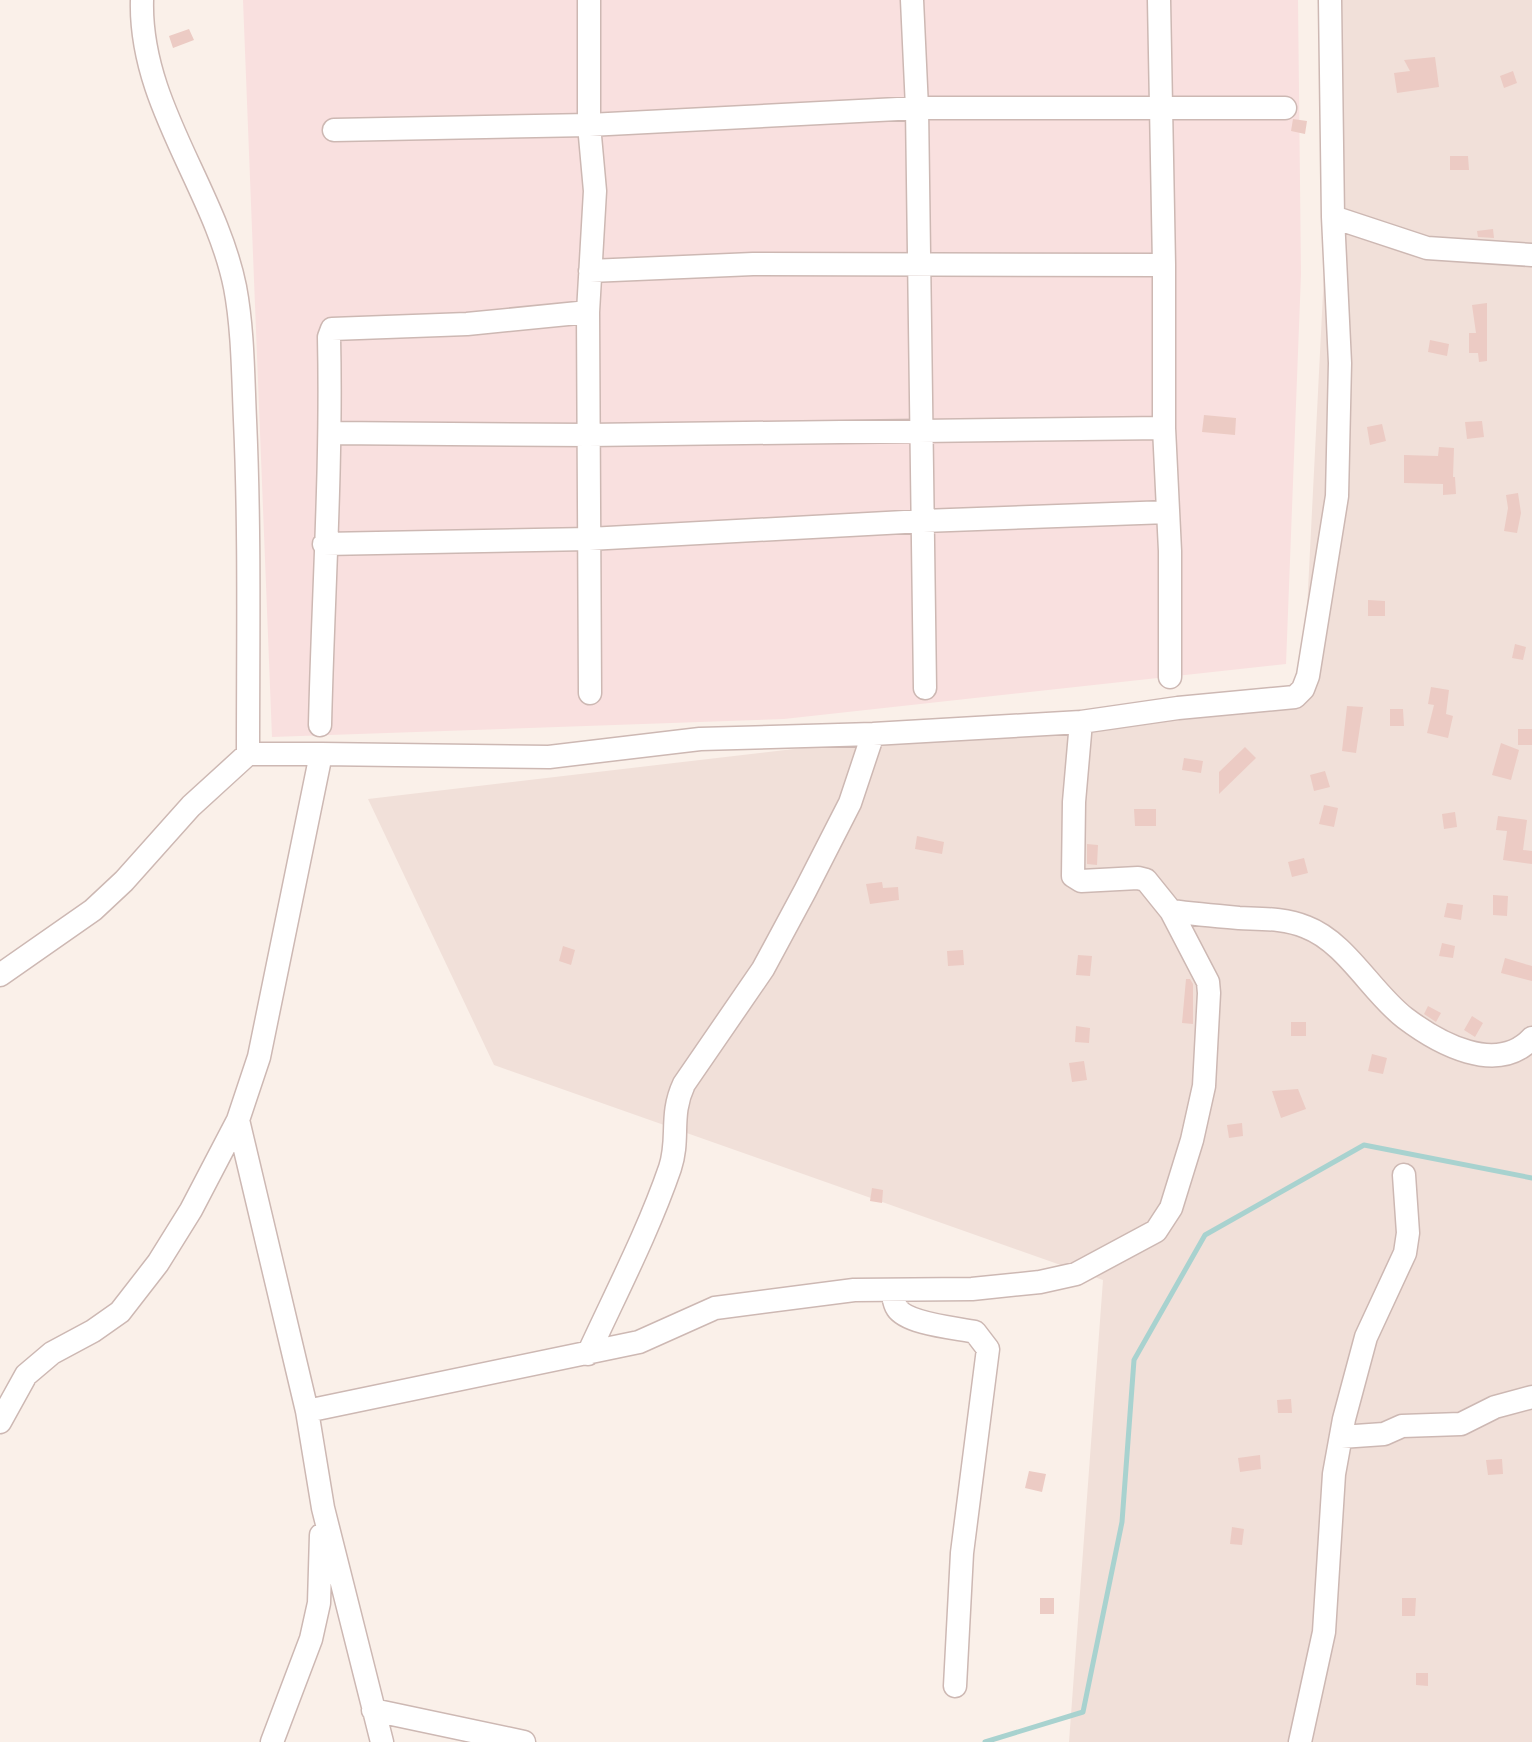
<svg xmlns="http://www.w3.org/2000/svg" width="1532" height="1742" font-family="Jost,sans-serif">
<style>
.residential{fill:#f1e0d9}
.commercial{fill:#f9e0df}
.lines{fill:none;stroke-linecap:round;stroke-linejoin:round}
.stream{stroke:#a8d2cf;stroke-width:5}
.building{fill:#eccbc4}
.minor-casing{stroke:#cdb8b3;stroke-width:25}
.minor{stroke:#fff;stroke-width:22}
</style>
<rect width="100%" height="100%" fill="#faf0e9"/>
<path class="residential" d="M1331,0H1532V1742H1069L1103,1280L494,1065L368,799L1303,689L1332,115Z"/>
<path class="commercial" d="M243,0H1298L1301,274L1286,664L784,719L272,737Z"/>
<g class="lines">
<path class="stream" d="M985,1742L1083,1712L1122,1522L1134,1360L1205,1235L1364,1145L1532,1178"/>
</g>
<path class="building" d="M189,29L194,40L173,48L169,36Z
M1435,57L1439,87L1397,93L1394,73L1410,71L1404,60Z
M1513,71L1517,83L1504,88L1500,76Z
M1293,119L1307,121L1305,134L1291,131Z
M1450,156H1468L1469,170H1450Z
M1493,229L1494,238L1478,237L1477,231Z
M1487,303V361L1479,362L1478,353H1469V333H1476L1472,305Z
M1430,340L1449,344L1447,356L1428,352Z
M1204,415L1236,418L1235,435L1202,432Z
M1482,421L1484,437L1467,439L1465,422Z
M1382,424L1386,441L1370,445L1367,427Z
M1439,447L1454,448L1453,477H1455L1456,494L1443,495V484L1404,483V455L1438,456Z
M1518,493L1521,513L1517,533L1504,531L1508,508L1506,495Z
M1368,600L1385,601V616H1368Z
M1515,644L1526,647L1523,660L1512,658Z
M1431,687L1449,690L1446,714L1453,716L1448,738L1427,733L1434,705L1428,704Z
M1347,706L1363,707L1356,753L1342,751Z
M1390,709H1403L1404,726H1390Z
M1518,729H1532V745H1518Z
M1501,743L1519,750L1511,780L1492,775Z
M1245,747L1256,758L1219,794V772Z
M1184,758L1203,761L1201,773L1182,770Z
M1325,771L1330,787L1314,791L1310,775Z
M1324,805L1338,808L1334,827L1319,824Z
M1134,809H1156V826H1135Z
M1455,812L1457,827L1444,829L1442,814Z
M1498,816L1527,820L1523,850L1532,851V864L1503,860L1507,831L1496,830Z
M917,836L944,842L942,854L915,849Z
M1087,844L1098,845L1097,865L1087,864Z
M1304,858L1308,873L1292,877L1288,862Z
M882,882L883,888L898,887L899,900L870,904L866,884Z
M1493,895L1508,896L1507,916L1493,915Z
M1447,903L1463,905L1461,920L1444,917Z
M1442,943L1455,946L1453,958L1439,956Z
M563,946L575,950L571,965L559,961Z
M963,950L964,965L948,966L947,951Z
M1078,955L1092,956L1090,976L1076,975Z
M1505,958L1532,966V981L1501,973Z
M1186,979H1190L1193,984V1024L1182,1023Z
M1428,1006L1441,1013L1436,1022L1424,1014Z
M1472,1016L1483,1023L1475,1037L1464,1030Z
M1291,1022H1306V1036H1291Z
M1076,1026L1090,1028L1089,1043L1075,1042Z
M1372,1054L1387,1058L1383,1074L1368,1071Z
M1084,1061L1087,1080L1072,1082L1069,1063Z
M1298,1089L1306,1109L1281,1118L1272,1091Z
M1242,1123L1243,1136L1229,1138L1227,1125Z
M872,1188L883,1190L882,1203L870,1201Z
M1291,1399L1292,1413H1278L1277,1400Z
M1260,1455L1261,1469L1240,1472L1238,1458Z
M1502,1459L1503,1474L1488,1475L1486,1460Z
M1029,1471L1046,1474L1042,1492L1025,1488Z
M1232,1527L1244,1529L1242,1545L1230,1544Z
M1040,1598H1054V1614H1040Z
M1402,1598H1416L1415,1616H1402Z
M1416,1673H1428V1686L1416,1685Z"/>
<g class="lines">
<defs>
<path id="minor" d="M142,0C139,104 215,188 235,287C243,329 243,376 245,420C250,531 248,642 248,754
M589,0V125L595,191L588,312L590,693
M912,0L917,108L925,688
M1159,0L1164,265V428L1170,551V677
M334,130L589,125L917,108H1285
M1333,217L1427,248L1532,255
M590,271L753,264L1164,265
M331,433L588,435L1164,428
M324,544L589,539L923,521L1168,512
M320,725C323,596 332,467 329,337L332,329L467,324L588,312
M1171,911C1194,914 1216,916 1239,918C1261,919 1285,918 1306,927C1346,942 1372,993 1405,1018C1438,1043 1497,1076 1532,1038
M0,975L93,910L124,881L191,806L248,754H321
M892,1290C893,1295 894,1304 897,1308C907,1324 957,1328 975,1332L988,1349L962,1553L955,1686
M588,1354C616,1293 648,1232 670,1168C680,1138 669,1116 684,1084L763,969L805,891L850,803L873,734
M307,1411L639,1342L715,1308L854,1290L972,1289L1040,1282L1076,1274L1156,1231L1171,1208L1192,1140L1204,1086L1209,993L1208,982L1171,911L1146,880L1138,878L1081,881L1073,876L1074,802L1081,722
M0,1422L26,1375L52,1353L93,1331L120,1312L158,1263L191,1210L238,1120
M1341,1437L1384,1434L1402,1426L1461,1424L1495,1407L1532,1397
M373,1710L524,1742
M272,1742L311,1639L319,1603L321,1535
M382,1742L323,1508L307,1411L238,1120L259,1057L321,754L549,757L700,739L873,734L1081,722L1178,708L1295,697L1303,689L1308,676L1337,496L1340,363L1333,217L1330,0
M1300,1742L1324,1632L1334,1474L1344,1419L1366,1337L1405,1253L1408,1233L1404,1175"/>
</defs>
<use href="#minor" class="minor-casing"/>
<use href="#minor" class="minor"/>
</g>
</svg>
